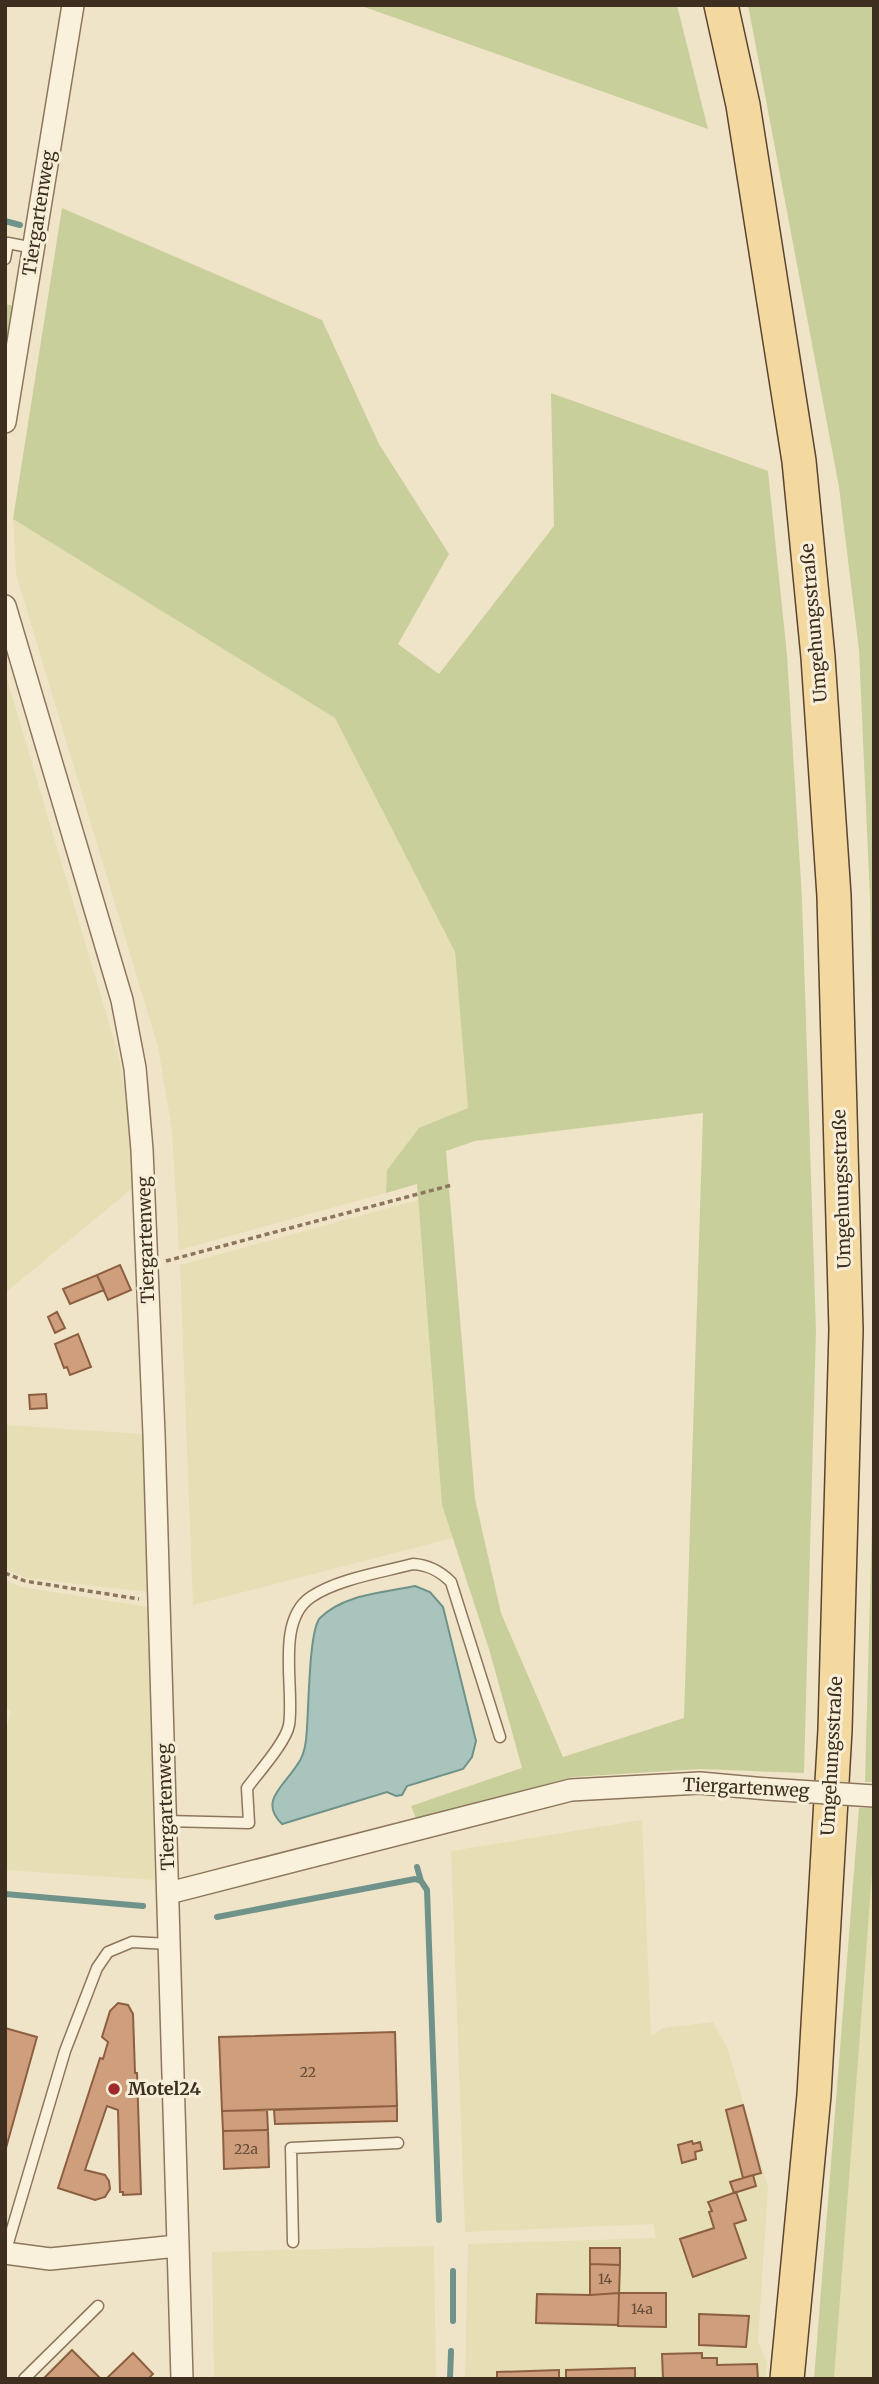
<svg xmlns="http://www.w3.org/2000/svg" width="879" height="2384" font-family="Merriweather,serif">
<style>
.farmland{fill:#e6deb5}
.green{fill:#c9cf9b;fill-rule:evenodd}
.water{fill:#a9c4bc;stroke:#6f938a;stroke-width:2}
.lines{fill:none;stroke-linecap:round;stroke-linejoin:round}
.stream{stroke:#6f938a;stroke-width:6}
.building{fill:#cf9f7d;stroke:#8d5f41;stroke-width:2}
.lane-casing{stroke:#8d765c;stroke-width:13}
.street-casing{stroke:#8d765c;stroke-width:24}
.primary-casing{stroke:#5b4430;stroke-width:36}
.path{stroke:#8d765c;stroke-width:3.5;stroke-dasharray:5 3.5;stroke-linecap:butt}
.lane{stroke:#faf1dc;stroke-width:10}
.street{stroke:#faf1dc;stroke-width:21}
.primary{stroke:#f3d9a0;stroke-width:33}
.street-bridge-casing{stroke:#8d765c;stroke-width:24;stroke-linecap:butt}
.street-bridge{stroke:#faf1dc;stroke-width:21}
.poi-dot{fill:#9e2a2b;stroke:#f7eed8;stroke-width:2.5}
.labels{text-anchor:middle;stroke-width:6;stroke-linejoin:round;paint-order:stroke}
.number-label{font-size:14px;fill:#624a37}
.street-label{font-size:18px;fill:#3d2e20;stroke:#f7eed8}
.poi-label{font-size:18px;font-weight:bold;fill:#3d2e20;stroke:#f7eed8;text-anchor:start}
</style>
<rect width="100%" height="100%" fill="#f0e4c8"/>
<path class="farmland" d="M13,519L335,718L455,952L468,1108L419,1129L387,1170L386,1193L179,1250L172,1131L158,1047L16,574Z
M5,672L119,1057L140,1182L5,1293Z
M418,1200L442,1505L453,1538L193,1605L180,1265Z
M5,1425L144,1434L148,1592L26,1578L5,1569Z
M5,1580L22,1587L148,1607L155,1880L5,1870V1732L11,1711L5,1708Z
M642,1820L651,2035L664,2028L713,2022L728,2050L768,2187L758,2342L767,2362L765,2379H465L468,2244L656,2238L653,2224L465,2232L451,1851Z
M873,1847L874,2379H834Z
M434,2246L436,2379H214L212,2252Z"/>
<path class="green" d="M359,5H677L708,129Z
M748,5H874V1126L870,899L859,650L839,487Z
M62,208L322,320L379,444L449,554L398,644L439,674L554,526L551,393L768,471L787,655L802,898L816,1331L804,1773L700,1769L573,1777L417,1821L411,1806L522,1768L489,1649L442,1505L417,1184L386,1193L387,1170L419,1128L468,1108L455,952L335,718L13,519ZM703,1113L684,1718L563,1757L501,1613L475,1499L446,1151L475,1141Z
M5,304L14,306L5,352Z
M874,1443V1782H865Z
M859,1808H874V1847L834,2379H814Z"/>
<path class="water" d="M415,1586L430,1592L443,1607L476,1741L472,1757L463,1769L407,1786L402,1795L396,1796L387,1792L282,1824C258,1801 285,1785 297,1765C302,1759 305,1748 306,1740C309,1717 308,1631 320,1618C344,1594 383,1593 415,1586Z"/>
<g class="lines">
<path class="stream" d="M5,221L20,225
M417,1867L421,1881
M5,1894L143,1906
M217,1917L415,1879L421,1881L427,1890L439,2220
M453,2321V2271
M450,2379L451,2351"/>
</g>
<path class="building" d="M120,1265L131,1290L108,1300L97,1275Z
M97,1275L104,1290L70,1304L63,1289Z
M57,1312L65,1328L55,1333L48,1317Z
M78,1334L91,1367L70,1375L67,1367L64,1368L55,1344Z
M46,1394L47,1408L30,1409L29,1395Z
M118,2003L128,2005L133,2014L135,2073H137L141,2194L123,2195V2192H120L118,2110L107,2106L85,2170L105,2175L109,2181L110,2189L105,2197L95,2200L58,2188L100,2058L103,2059L108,2042L102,2037L110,2011Z
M5,2028L37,2037L6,2148H5Z
M395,2032L397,2106L222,2111L219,2037Z
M743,2105L761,2173L743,2178L726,2110Z
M397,2106V2121L275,2124L274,2110Z
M267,2110L268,2130L223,2131L222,2111Z
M268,2130L269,2167L224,2169L223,2131Z
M692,2141L693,2144L700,2142L702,2150L695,2152L696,2159L682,2163L678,2145Z
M753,2175L756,2186L734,2193L730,2182Z
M736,2192L746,2220L734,2224L746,2258L693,2277L680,2239L714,2228L709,2212L712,2211L708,2202Z
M590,2248H620V2265L590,2264Z
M590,2264L620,2265L619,2293L590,2295Z
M619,2293H666V2327L618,2326Z
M619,2293L618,2325L536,2323L537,2294L590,2295Z
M699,2314L749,2316L746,2347L699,2345Z
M72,2350L101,2379H43Z
M133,2353L153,2374L148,2379H106Z
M702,2353V2358H717V2365L757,2364L758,2379H663L662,2354Z
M635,2368V2379H566V2370Z
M559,2370V2379H497V2372Z"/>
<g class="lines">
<defs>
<path id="lane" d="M5,259L8,243L34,248
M166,1821L249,1823L247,1788C258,1773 286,1742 289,1725C295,1689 275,1621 311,1597C337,1579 383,1572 413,1564C429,1565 440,1571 451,1582L500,1737
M293,2242L291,2148L398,2143
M5,2253L65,2051L97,1968L108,1952L132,1942L169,1944
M24,2379L98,2306"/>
<path id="street" d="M5,422L73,5
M5,606L122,1000L135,1068L142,1150L154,1434L182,2379
M169,1893L571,1790L700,1783L767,1789
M5,2253L50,2259L177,2246"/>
<path id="primary" d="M721,5L743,105L799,461L818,657L834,896L846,1330L835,1730L814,2095L787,2379"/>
</defs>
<use href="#lane" class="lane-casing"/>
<use href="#street" class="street-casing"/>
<use href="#primary" class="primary-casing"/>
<path class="path" d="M166,1261L452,1185
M5,1573L25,1581L139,1599"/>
<use href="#lane" class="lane"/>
<use href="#street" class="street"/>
<use href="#primary" class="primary"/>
<defs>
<path id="street-bridge" d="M767,1789L874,1796"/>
</defs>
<use href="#street-bridge" class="street-bridge-casing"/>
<use href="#street-bridge" class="street-bridge"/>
</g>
<circle class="poi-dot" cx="114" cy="2089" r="7"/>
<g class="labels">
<g class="number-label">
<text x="308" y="2077">22</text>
<text x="246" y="2154">22a</text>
<text x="605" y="2284">14</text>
<text x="642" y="2314">14a</text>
</g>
<g class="street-label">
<text transform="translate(39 213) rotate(-81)" y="6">Tiergartenweg</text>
<text transform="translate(814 623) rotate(-95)" y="6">Umgehungsstraße</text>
<text transform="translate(842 1189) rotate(-92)" y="6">Umgehungsstraße</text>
<text transform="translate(146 1240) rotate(-92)" y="6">Tiergartenweg</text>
<text transform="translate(832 1756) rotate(-87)" y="6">Umgehungsstraße</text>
<text transform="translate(746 1788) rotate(3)" y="6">Tiergartenweg</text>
<text transform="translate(166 1807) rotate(-92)" y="6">Tiergartenweg</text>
</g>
<g class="poi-label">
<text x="128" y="2095">Motel24</text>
</g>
</g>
<rect width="879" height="2384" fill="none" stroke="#3d2e20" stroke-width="14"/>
</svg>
